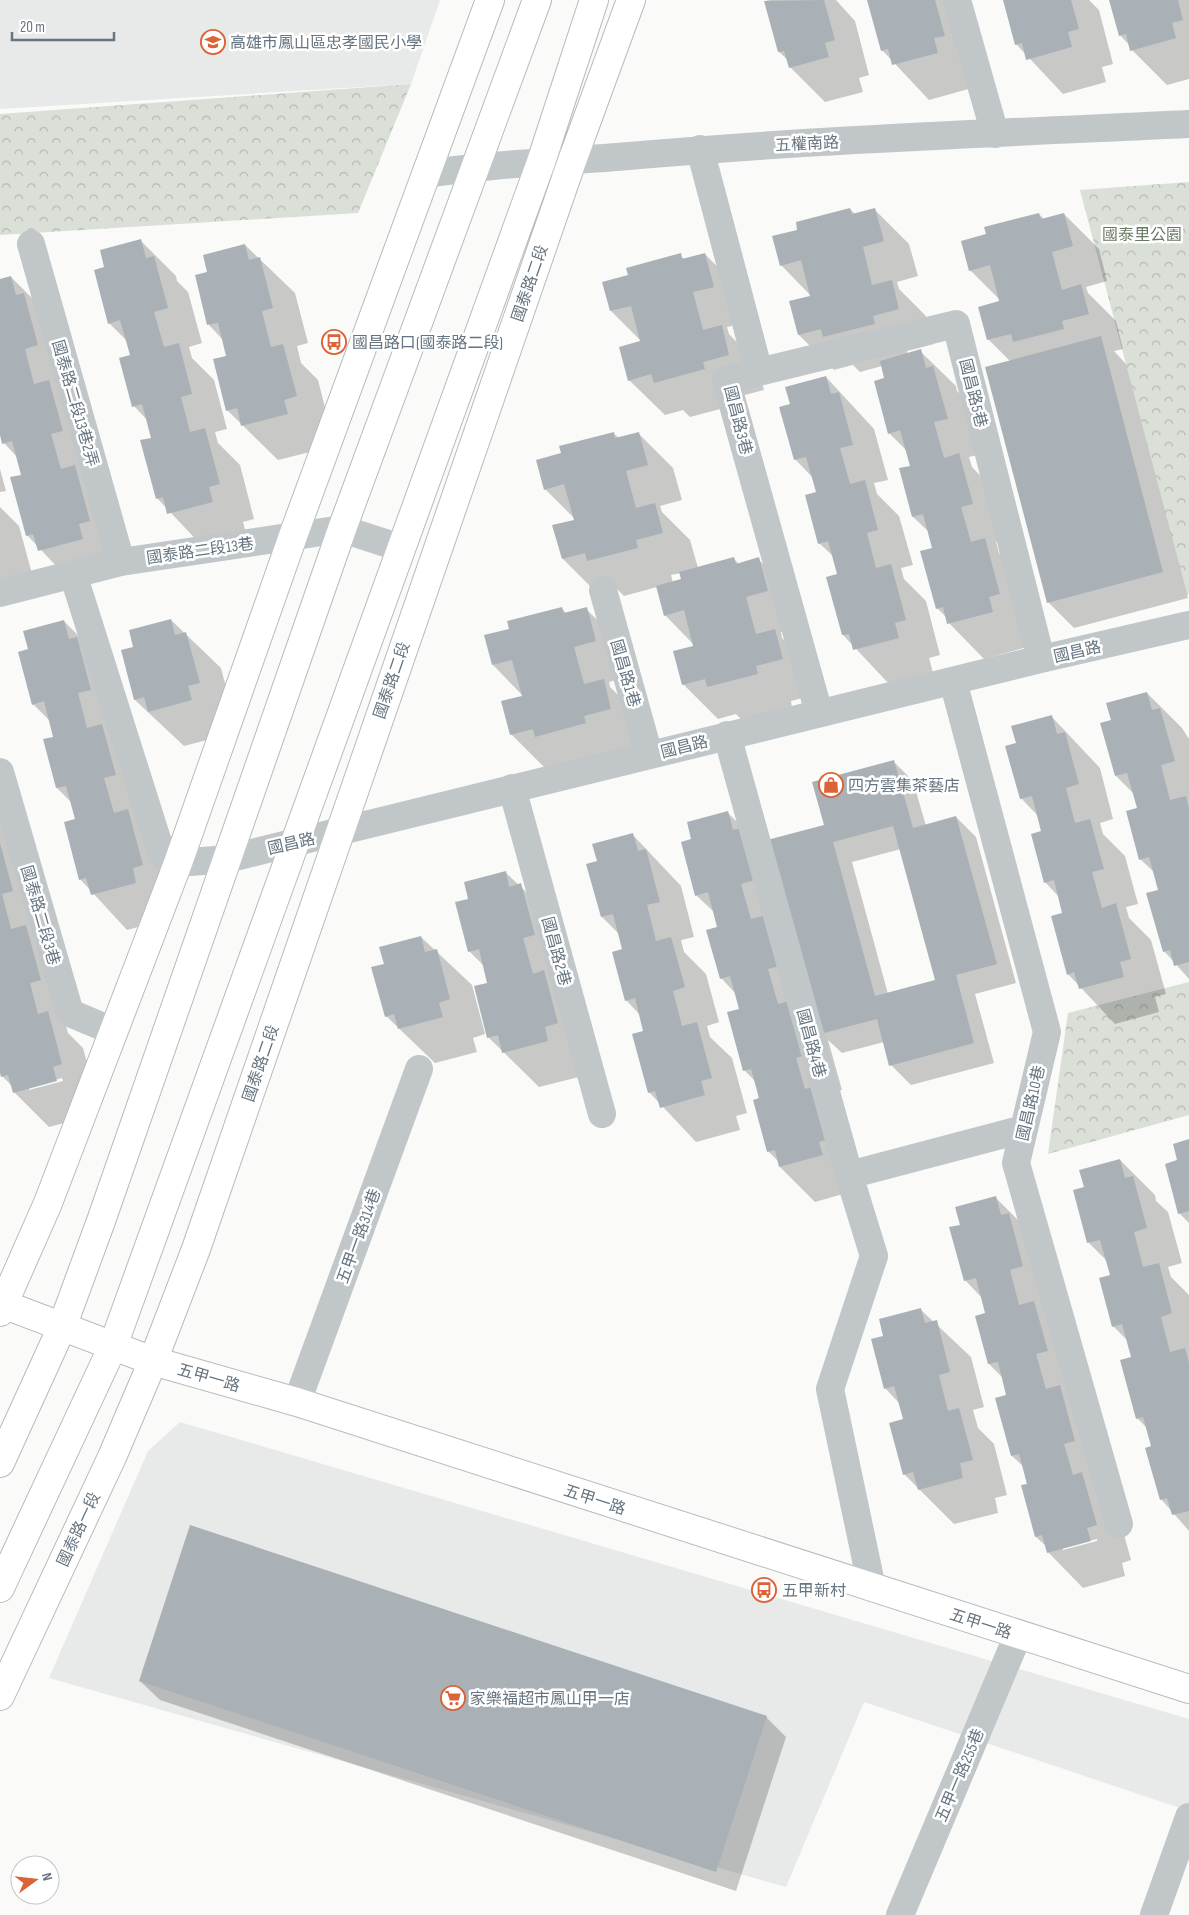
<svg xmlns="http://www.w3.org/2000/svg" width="1189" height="1915" font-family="'Sofia Sans Condensed','Noto Sans TC',sans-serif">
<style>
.built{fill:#e8e9e9}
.forest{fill:url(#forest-crowns)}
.shadow{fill:#0003;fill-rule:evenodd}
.building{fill:#a9b1b7;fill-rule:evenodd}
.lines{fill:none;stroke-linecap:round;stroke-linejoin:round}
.secondary-casing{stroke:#b6bbc0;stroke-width:30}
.street{stroke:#c1c6c9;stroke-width:28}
.secondary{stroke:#fff;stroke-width:28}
.labels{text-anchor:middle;stroke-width:5;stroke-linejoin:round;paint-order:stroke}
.poi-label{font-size:16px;fill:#667581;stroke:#fff;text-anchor:start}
.street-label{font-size:16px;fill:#667581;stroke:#fff}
.park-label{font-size:16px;fill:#687a65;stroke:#fff}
</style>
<defs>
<pattern id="forest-crowns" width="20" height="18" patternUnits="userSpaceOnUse" patternTransform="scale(1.25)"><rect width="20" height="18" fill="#dadfd7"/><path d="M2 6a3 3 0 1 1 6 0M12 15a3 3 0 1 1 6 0" fill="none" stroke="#b5b9b4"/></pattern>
</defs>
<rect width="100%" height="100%" fill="#fafaf8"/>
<path class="built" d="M0,0H440L411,84L0,109Z
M180,1422L1189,1719V1811L864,1702L786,1887L49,1678L148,1451Z"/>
<path class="forest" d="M411,84L358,213L0,235V114Z
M1189,182V594L1187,595L1080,190Z
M1189,982V1115L1048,1154L1068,1013Z"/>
<path class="shadow" d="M771,0H836L855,21L869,75L859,78L863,92L825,102L790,67L789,61L779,52L765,1Z
M868,0H949L972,88L929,100L882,50Z
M1004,0H1089L1099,10L1113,64L1102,67L1106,82L1063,94L1016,44Z
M1111,0H1189V79L1167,85L1132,50L1130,46L1120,35Z
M850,209L855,214L874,209L909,244L918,276L897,282L899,289L926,316L934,344L907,351L908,354L920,351L956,386L957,391L968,402L982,454L969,457L972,467L994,490L1007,539L996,542L999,553L1020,575L1027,647L984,659L949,623L947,618L937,608L933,548L929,532L913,517L911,466L907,451L889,433L886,379L882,366L860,372L853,365L834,370L799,335L812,297L781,265L798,230Z
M1039,214L1044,219L1064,214L1099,249L1107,281L1086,287L1088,293L1116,321L1123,349L1114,351L1126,364L1188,598L1074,628L1048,602L1010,361L988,339L1002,302L970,270L988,235Z
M140,240L176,276L177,281L188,292L202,343L189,347L192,358L214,380L227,429L215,432L218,443L240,465L254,519L243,522L247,537L204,548L157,498L153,438L148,421L134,406L131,356L127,341L109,323L106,268Z
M245,245L295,293L308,343L297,346L301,363L318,380L331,431L322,449L278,460L227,410L228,357L223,340L209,325L208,273Z
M705,254L740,290L749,322L727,327L729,334L756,362L764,390L737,397L739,404L690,417L683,410L665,415L629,380L642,342L611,311L629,276L680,255L685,260Z
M11,277L46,312L124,556L74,585L27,535L23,475L18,458L4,443L0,430V280Z
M826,377L874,429L888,480L874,483L877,494L899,516L913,565L901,568L904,579L926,601L940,655L929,658L933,673L890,685L843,635L839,575L834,557L819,543L817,493L813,478L795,459L791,405Z
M613,433L619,438L638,433L673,468L682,500L660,506L662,512L690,540L698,568L734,559L739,564L758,559L793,594L802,626L781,632L782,638L810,666L817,694L791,701L792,709L743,721L736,714L718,719L683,684L694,645L665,615L657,587L624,596L617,589L598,594L563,559L576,520L545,489L562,454ZM681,573L682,580L673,583L671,575Z
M0,469L6,491L0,492Z
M0,507L19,526L34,581L0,606Z
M562,609L567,614L586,609L622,644L630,676L609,682L610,687L638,715L645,744L546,769L511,734L523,696L493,665L511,629Z
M171,620L221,668L234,718L226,735L184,746L135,700V648Z
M64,621L99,657L163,846L171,918L127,930L80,879L76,820L71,802L57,788L55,737L51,722L33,704L30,650Z
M1147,693L1182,728L1189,739V979L1164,951L1159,891L1155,873L1140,859L1138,809L1134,794L1116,776L1112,721Z
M1051,716L1100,768L1113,819L1100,823L1103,834L1125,856L1138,904L1126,907L1129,918L1151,940L1166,994L1155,997L1159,1012L1115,1024L1068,974L1064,914L1059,897L1045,882L1043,832L1038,816L1021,798L1017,744Z
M893,761L913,781L926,826L956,817L976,837L1016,983L975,994L994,1063L911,1085L891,1065L884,1042L842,1053L828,1040L842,1090L831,1093L835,1108L849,1123L863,1174L857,1190L815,1202L780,1167L779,1162L768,1151L756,1082L744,1070L740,1010L735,993L721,978L719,928L715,913L696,895L693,840L727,812L763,848L825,826ZM901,849L937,981L888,994L852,862Z
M0,780L68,1033L83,1048L97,1099L91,1116L49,1127L14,1092L13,1087L2,1076L0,1068ZM62,1078L63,1081L29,1090V1087Z
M632,834L681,886L694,937L681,940L684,952L706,974L719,1022L707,1026L710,1037L732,1058L747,1113L736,1116L740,1130L696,1142L649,1092L645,1032L640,1015L626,1000L624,950L619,934L602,917L598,862Z
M505,872L556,920L583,1076L539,1087L488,1037L489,984L484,966L469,951L470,900Z
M421,937L472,985L485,1034L473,1038L477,1052L435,1063L386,1016Z
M1189,1141V1223L1179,1213V1161Z
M1120,1160L1155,1195L1156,1201L1168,1212L1182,1263L1168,1267L1171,1277L1189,1295V1531L1161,1499L1148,1429L1137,1418L1132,1358L1128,1341L1113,1326L1111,1276L1107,1261L1089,1243L1075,1191L1085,1188Z
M996,1198L1031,1233L1117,1509L1131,1560L1122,1563L1125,1576L1083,1588L1048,1552L1047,1547L1036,1537L1024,1467L1012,1456L997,1399L1008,1396L1003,1378L989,1364L987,1314L982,1298L965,1280L961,1226ZM1097,1539V1541L1063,1550V1548Z
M920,1309L971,1357L984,1407L973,1410L978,1428L994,1444L1007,1495L995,1498L998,1513L954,1524L904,1474V1420L899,1403L885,1388V1337Z
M140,1681L766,1717L786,1737L736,1891L160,1700Z"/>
<path class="building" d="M824,0L835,40L825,43L829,57L789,68L784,51L778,52L764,1Z
M867,0H935L945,36L934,38L938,53L892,65L888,49L881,51Z
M1003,0H1071L1079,29L1068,32L1072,47L1026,60L1022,43L1015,45Z
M1109,0H1178L1183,20L1172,23L1176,38L1130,51L1126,34L1119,36Z
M850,208L852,214L875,208L884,241L863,247L872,285L892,280L899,309L873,316L875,324L823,337L821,329L798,335L789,301L810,296L801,260L780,266L772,236L797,230L796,222Z
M1039,213L1041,219L1064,213L1073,246L1052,252L1062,290L1081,284L1089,314L1062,321L1064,329L1013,342L1011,334L987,340L978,307L999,301L990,265L969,271L961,241L986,234L984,227Z
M141,239L146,258L154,256L168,308L154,312L164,347L179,343L192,394L181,397L190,432L205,428L220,484L209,487L213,502L167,514L163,497L156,499L140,440L151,438L142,404L132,407L119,358L130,355L120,320L108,324L94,270L104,267L100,250Z
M245,244L249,260L260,257L273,308L262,311L271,347L283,344L297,396L284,400L288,414L241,426L237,408L226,411L213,359L226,356L218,323L207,325L195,275L207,272L203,255Z
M681,253L682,259L705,253L714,287L693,292L703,330L722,325L729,355L703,362L705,369L654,383L651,374L628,381L619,347L640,341L631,306L610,311L602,282L628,275L626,268Z
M11,276L16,295L24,293L38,345L25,349L34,384L49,380L63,431L51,434L61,469L75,465L90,521L79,524L83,539L38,551L33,534L26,536L10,477L21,475L12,441L2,444L0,435V279Z
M1101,336L1163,572L1047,603L985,367Z
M921,349L926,368L933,366L948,419L934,422L944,458L959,453L973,504L961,507L971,542L985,538L1000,594L989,597L993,612L947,624L943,607L936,609L920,551L932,548L923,514L912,517L899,468L910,466L900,430L888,434L874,381L884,378L880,361Z
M826,376L831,394L839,392L853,445L840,448L850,484L865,480L878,530L867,533L876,568L891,564L906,620L895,623L899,638L853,650L849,634L842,635L826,577L837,574L828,541L818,544L805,495L816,492L806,457L794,460L779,407L790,404L785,387Z
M614,432L615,438L639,432L648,465L626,471L636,508L655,503L663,533L636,540L638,548L587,561L585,553L562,559L552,525L574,520L564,484L544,490L536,460L561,453L559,446Z
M734,557L736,564L759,557L768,591L746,597L756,634L775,629L783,659L756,666L758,674L707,687L705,679L682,685L673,651L693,646L684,610L664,616L656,586L681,579L679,572Z
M562,607L564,613L587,607L596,641L574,647L584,684L604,679L611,709L584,716L586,723L535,737L533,729L510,735L501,701L522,696L512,660L492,665L484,635L509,629L507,621Z
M171,619L175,635L186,632L200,683L188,686L192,700L148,712L144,697L134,700L121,650L133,647L129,630Z
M64,620L69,639L77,637L91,690L78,693L87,728L102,724L116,775L104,778L114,813L128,809L143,865L133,868L136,883L91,895L86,878L79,880L64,822L75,819L66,786L56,788L43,739L53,737L44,701L32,705L18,652L28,649L23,631Z
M1147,692L1152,710L1160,708L1175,761L1161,765L1170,800L1186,796L1189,809V962L1174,966L1170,950L1163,952L1146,893L1158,890L1149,857L1139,860L1126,811L1137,808L1127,773L1115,776L1100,723L1111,720L1106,703Z
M1052,715L1057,734L1065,732L1079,784L1066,788L1075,823L1090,819L1104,869L1092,872L1102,908L1116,903L1131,959L1120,962L1124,977L1079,989L1074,972L1067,975L1051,916L1062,913L1054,880L1044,883L1031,834L1041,831L1032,796L1020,799L1005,746L1016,743L1011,726Z
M894,760L913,828L956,816L997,964L956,975L974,1043L889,1066L877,1019L820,1034L767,840L824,825L812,782ZM893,826L935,980L875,996L833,842Z
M728,811L733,830L741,828L755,880L741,884L751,919L766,915L780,966L768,969L778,1004L793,1000L807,1055L796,1058L805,1089L814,1086L829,1139L819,1142L823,1155L779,1167L775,1150L767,1152L753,1100L759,1098L751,1069L743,1071L727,1012L739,1009L730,976L720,979L706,930L717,927L708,892L695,896L681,842L691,839L687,822Z
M633,833L638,851L646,849L660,902L647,905L656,941L671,937L685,987L673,991L682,1026L697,1022L712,1078L701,1081L705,1095L660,1108L655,1091L648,1093L632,1034L643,1031L635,998L625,1001L612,952L622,949L613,914L601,917L586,864L597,861L592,844Z
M0,843L13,891L2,894L11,929L26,925L41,980L30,983L38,1014L48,1011L62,1064L53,1067L57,1081L13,1093L8,1075L1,1077L0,1073Z
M506,871L509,887L521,883L535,935L523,938L533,974L544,970L558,1023L545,1027L548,1041L502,1053L498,1035L487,1038L474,986L487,983L479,949L468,952L455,902L468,899L464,882Z
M421,936L425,952L437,949L450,999L439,1003L443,1017L398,1029L394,1014L385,1017L371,967L384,964L379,947Z
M1189,1139V1211L1178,1214L1165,1164L1177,1160L1173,1144Z
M1120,1159L1125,1178L1133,1176L1147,1228L1134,1232L1143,1267L1159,1263L1172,1313L1161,1317L1170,1352L1185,1348L1189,1363V1511L1172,1515L1167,1498L1160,1500L1145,1448L1151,1446L1143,1417L1136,1419L1120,1360L1131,1357L1122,1324L1112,1327L1099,1278L1110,1275L1100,1240L1087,1243L1073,1190L1084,1187L1079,1170Z
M996,1196L1001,1215L1009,1213L1023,1266L1010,1270L1019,1305L1034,1301L1048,1351L1036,1354L1046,1389L1060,1385L1075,1441L1064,1444L1073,1475L1082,1472L1097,1525L1087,1528L1091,1541L1047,1553L1042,1535L1035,1537L1021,1485L1027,1484L1019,1454L1011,1456L995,1398L1006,1395L998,1362L988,1364L975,1316L985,1313L976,1278L964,1281L949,1227L960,1225L955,1207Z
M921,1308L925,1323L937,1320L950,1372L939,1375L948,1411L959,1408L973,1460L960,1463L963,1478L918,1490L913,1472L903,1475L889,1423L903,1419L894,1386L884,1389L871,1339L883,1336L879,1319Z
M190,1525L767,1716L716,1872L139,1681Z"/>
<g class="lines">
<defs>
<path id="secondary" d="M0,1303L153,1361L297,1402L1189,1689
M0,1312L48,1203L178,863L293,536L490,0
M0,1463L62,1327L101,1221L342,529L537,0
M0,1588L113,1346L541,162L594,0
M0,1696L112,1457L153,1361L196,1249L572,161L631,0"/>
</defs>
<use href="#secondary" class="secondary-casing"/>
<path class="street" d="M957,0L995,134
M700,149L759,372L726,380L819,713
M426,174C490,164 553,162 617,157C807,140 998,133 1189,124
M31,244L121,562
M759,372L956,324L1041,659
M73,574L162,855L178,863L227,859L1041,659L1189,625
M603,590L649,755
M0,593L121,562L342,529L401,548
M953,681L1047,1032L1016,1163L1119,1524
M727,735L849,1175L1024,1129
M0,772L70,1013L113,1031
M512,788L602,1114
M849,1175L874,1256L830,1389L872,1588
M297,1402L419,1069
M900,1915L1018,1635
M1154,1915L1189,1817"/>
<use href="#secondary" class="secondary"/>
</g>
<defs>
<symbol id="school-ring" viewBox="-11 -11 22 22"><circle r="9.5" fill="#fff" stroke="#da6338" stroke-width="1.5"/><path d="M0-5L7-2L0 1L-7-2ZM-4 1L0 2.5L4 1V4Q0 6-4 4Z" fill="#da6338"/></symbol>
<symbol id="bus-ring" viewBox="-11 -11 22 22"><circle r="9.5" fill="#fff" stroke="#da6338" stroke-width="1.5"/><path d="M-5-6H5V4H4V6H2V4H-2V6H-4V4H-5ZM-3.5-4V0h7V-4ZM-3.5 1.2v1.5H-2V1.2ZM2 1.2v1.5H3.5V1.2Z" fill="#da6338"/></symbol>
<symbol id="shop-ring" viewBox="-11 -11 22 22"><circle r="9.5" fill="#fff" stroke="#da6338" stroke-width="1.5"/><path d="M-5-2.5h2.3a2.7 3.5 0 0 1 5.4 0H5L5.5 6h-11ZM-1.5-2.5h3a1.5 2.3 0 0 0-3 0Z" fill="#da6338"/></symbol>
<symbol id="supermarket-ring" viewBox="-11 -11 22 22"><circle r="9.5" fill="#fff" stroke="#da6338" stroke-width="1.5"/><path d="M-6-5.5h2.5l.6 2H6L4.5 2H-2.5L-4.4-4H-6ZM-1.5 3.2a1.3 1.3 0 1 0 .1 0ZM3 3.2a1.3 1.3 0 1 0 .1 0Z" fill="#da6338"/></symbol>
</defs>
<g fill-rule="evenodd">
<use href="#school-ring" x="199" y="28" width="28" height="28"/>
<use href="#bus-ring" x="320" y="328" width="28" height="28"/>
<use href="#shop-ring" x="817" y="771" width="28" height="28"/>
<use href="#bus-ring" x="750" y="1576" width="28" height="28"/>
<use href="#supermarket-ring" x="439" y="1684" width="28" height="28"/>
</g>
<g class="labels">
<g class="poi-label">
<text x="230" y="48">高雄市鳳山區忠孝國民小學</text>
<text x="352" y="348">國昌路口(國泰路二段)</text>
<text x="848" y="791">四方雲集茶藝店</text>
<text x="782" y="1596">五甲新村</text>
<text x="470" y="1704">家樂福超市鳳山甲一店</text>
</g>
<g class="street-label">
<text transform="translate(807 143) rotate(-3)" y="6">五權南路</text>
<text transform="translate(529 283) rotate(-71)" y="6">國泰路二段</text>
<text transform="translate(974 393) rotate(76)" y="6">國昌路5巷</text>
<text transform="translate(76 403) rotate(74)" y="6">國泰路二段13巷2弄</text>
<text transform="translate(739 420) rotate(76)" y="6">國昌路3巷</text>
<text transform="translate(200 550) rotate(-8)" y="6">國泰路二段13巷</text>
<text transform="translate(1077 651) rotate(-13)" y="6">國昌路</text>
<text transform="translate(626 673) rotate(74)" y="6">國昌路1巷</text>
<text transform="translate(391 680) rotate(-71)" y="6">國泰路二段</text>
<text transform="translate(684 746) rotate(-14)" y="6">國昌路</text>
<text transform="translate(291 843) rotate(-13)" y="6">國昌路</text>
<text transform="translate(41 915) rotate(74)" y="6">國泰路二段3巷</text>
<text transform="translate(557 951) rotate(75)" y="6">國昌路2巷</text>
<text transform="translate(812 1043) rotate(75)" y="6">國昌路4巷</text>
<text transform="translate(260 1063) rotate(-71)" y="6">國泰路二段</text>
<text transform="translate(1030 1103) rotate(-77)" y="6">國昌路10巷</text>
<text transform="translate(358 1236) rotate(-70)" y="6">五甲一路314巷</text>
<text transform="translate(209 1377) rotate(16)" y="6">五甲一路</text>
<text transform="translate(595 1499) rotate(18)" y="6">五甲一路</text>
<text transform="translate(78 1529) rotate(-65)" y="6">國泰路一段</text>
<text transform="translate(981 1623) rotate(18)" y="6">五甲一路</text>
<text transform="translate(959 1775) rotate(-67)" y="6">五甲一路255巷</text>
</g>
<g class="park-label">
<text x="1142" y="240">國泰里公園</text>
</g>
</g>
<g transform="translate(35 1880) rotate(75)"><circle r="24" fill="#ffffff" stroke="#c2c8cd"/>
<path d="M0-4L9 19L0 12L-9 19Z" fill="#da6338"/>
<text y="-8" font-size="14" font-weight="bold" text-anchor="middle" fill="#667581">N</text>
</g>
<path d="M12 32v8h102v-8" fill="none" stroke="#667581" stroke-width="2.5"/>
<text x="20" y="32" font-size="15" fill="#667581" stroke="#ffffff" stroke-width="4" paint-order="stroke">20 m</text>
</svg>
